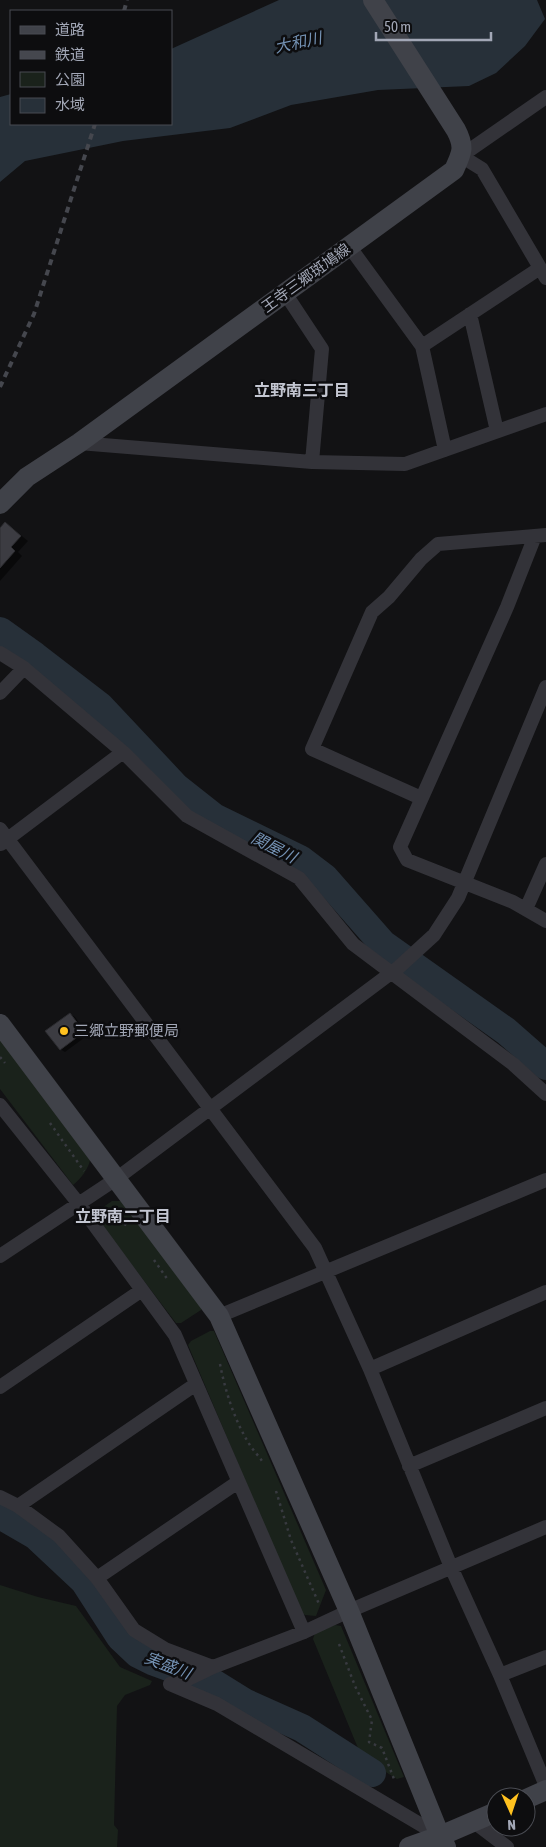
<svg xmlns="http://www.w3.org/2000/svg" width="546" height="1847" font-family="'Asap Condensed','Noto Sans JP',sans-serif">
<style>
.green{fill:#1a221b}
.water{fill:#273039}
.shadow{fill:#0007}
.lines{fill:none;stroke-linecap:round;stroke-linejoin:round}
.river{stroke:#273039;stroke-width:28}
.building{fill:#3c3c42;stroke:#2c2c30}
.path{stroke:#383a40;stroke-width:2.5;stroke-dasharray:2.5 4;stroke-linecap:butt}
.street{stroke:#333339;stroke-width:14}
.secondary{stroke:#404249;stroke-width:20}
.rail{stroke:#45474e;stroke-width:4;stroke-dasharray:6 5;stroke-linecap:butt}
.poi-dot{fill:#ffc11f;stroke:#0d0d0f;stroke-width:2}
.labels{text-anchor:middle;stroke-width:5;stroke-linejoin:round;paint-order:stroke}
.street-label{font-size:15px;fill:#a2a7b6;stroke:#0d0d0f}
.poi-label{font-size:15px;fill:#a2a7b6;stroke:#0d0d0f;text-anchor:start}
.water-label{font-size:16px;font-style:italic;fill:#7593b5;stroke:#0d0d0f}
.neighbourhood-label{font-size:16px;font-weight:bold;fill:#c3c6d1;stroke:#0d0d0f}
</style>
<rect width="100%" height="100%" fill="#121214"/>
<path class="green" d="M0,1038L90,1160C89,1168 80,1180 73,1185L0,1089Z
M112,1201H121L201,1306V1310L181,1323H176L97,1219L96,1212Z
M210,1331H214L326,1590L316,1616L305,1615L301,1613L188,1345L191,1341Z
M0,1585L38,1597L76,1606L120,1667L152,1681L150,1685L125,1695L117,1706L114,1825L118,1830L117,1847H0Z
M335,1625L341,1626L404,1777L397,1779L363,1758L360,1753L313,1639L315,1633Z"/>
<path class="water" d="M279,0H537L545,19L525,46L496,73L469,86L378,90L291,105L230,128L123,141L25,161L0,182V97L11,94V124H171V49Z"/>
<path class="shadow" d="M6,523L28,541L18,552L22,556L0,581V530Z
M70,1014L75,1017L88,1035L65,1052L60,1049Z"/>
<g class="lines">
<path class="river" d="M0,631L35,656L100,706L176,787L214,817L300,859L325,878L383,944L506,1031L546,1066
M0,1515L36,1536L84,1581L120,1637L138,1654L152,1661L215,1684L244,1702L302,1728L372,1773"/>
</g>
<path class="building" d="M5,522L21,536L11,547L15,551L0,568V528Z
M70,1013L84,1032L60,1050L45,1031Z"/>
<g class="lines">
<path class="path" d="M0,1057L5,1063
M50,1123L84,1171
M103,1209L108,1214L129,1227
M154,1260L168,1280
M220,1364C225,1390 234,1419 248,1442C252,1449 258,1455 262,1461
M276,1491L291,1540L319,1604
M339,1644L355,1686L372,1720L369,1742L382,1748L394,1779"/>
<path class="street" d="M546,97L461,156L482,169L546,278
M349,246L422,346L445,450
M285,293L322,349L312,462
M470,314L497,431
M422,346L540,268
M79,443L312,462L405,464L546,414
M535,536L507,607L400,847L407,860L513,902L546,921
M0,653L24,668L123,752L187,816L299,878L353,944L513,1064L546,1094
M0,693L24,668
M421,798L312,749L372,612L389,597L421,559L438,544L546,535
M0,829L315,1248L370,1369L451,1567L500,1675L546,1786
M1,844L123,752
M526,909L546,864
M0,1105L79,1204L175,1335L304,1632
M0,1256L116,1179L399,967L434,935L458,898L546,687
M219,1316L546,1180
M370,1369L546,1292
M0,1387L142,1290
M409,1466L546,1408
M0,1497L18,1506L59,1536L97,1578L134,1630L165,1649L213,1667
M18,1506L196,1384
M97,1578L238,1482
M500,1675L546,1657
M170,1684L182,1682L213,1667L304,1632L349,1611L546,1527
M170,1684L217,1704L440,1836
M474,1822L507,1847"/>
<path class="secondary" d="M0,504L27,477L79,443L454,170C462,153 465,147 456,130L373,0
M0,1024L219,1316L349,1611L440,1836L446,1847
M526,1799L546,1790
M409,1847L440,1836L496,1812"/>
<path class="rail" d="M124,11L127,0
M0,387L34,314L95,124"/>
</g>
<circle class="poi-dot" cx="64" cy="1031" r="5"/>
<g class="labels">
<g class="street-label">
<text transform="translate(306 278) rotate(-36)" y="5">王寺三郷斑鳩線</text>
</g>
<g class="poi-label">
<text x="74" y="1036">三郷立野郵便局</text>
</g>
<g class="water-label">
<text transform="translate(298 42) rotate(-12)" y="6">大和川</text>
<text transform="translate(274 847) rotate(27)" y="6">関屋川</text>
<text transform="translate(168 1665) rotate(21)" y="6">実盛川</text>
</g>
<g class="neighbourhood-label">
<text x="302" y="396">立野南三丁目</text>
<text x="123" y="1222">立野南二丁目</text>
</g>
</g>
<rect x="10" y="10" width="162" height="115" fill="#0d0d0f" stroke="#494b52"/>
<rect x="20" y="26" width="25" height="8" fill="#404249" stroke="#494b52"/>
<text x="55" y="35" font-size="15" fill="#a2a7b6">道路</text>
<rect x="20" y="51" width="25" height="8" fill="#45474e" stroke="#494b52"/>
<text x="55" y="60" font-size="15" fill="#a2a7b6">鉄道</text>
<rect x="20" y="72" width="25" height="15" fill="#1a221b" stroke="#494b52"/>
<text x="55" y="85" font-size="15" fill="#a2a7b6">公園</text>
<rect x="20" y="98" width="25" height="15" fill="#273039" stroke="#494b52"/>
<text x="55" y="110" font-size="15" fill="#a2a7b6">水域</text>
<g transform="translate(511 1812) rotate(177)"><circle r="24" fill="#0d0d0f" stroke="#494b52"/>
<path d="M0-4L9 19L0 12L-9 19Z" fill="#ffc11f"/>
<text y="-8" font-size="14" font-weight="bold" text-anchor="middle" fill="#a2a7b6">N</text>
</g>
<path d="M376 32v8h115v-8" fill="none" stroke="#a2a7b6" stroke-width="2.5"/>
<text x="384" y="32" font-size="15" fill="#a2a7b6" stroke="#0d0d0f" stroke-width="4" paint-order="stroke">50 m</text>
</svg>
